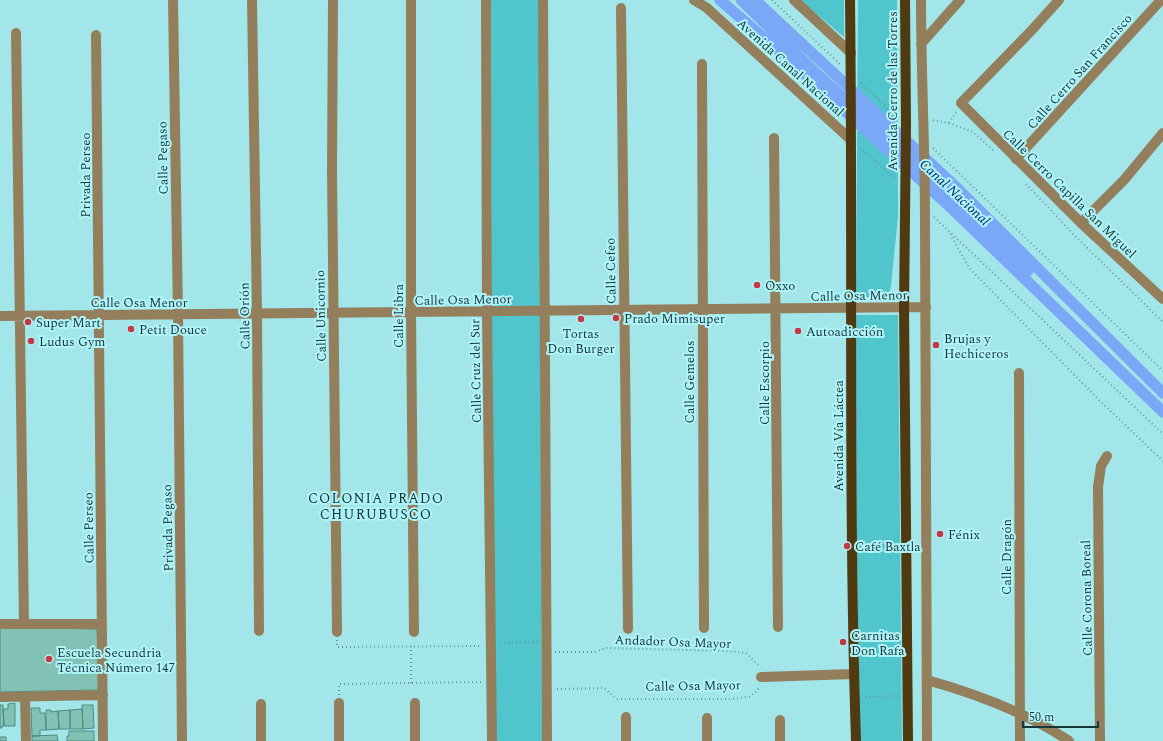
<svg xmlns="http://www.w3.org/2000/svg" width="1163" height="741" font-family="Spectral,serif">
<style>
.green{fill:#51c5cc}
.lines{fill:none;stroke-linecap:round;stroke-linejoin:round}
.canal{stroke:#7aa8f6;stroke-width:11}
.building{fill:#82c2b5;stroke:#4c8c80}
.path{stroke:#679a9d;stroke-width:2;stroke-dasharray:1 3;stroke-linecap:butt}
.minor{stroke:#947f5c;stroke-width:10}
.major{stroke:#503a11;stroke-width:10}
.poi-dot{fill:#c63643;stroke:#aff4f8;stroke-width:1.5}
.labels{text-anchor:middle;stroke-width:4;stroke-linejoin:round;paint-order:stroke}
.street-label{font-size:13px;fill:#193537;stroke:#aff4f8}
.poi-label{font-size:13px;fill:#193537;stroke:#aff4f8;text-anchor:start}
.water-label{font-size:14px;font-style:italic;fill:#052d70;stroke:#aff4f8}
.neighbourhood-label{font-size:14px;letter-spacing:1px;fill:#113538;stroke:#aff4f8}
</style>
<rect width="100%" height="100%" fill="#a2e6ea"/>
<path class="green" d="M491,0H537L539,1L542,741H495L493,642Z
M800,0H844V37Z
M858,0H897L898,216L891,286L889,295L873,298L856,295Z
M853,315H898L902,741H860Z"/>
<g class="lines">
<path class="canal" d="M720,0L772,45L949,206L1163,412
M741,0L816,73L934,179L1028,271
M755,0L955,186L1163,393"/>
</g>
<path class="building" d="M0,627L97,629L99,690L0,692Z
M15,703V726H4L3,709H8V704Z
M0,705H3L4,726H2V728H0Z
M82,705H93L94,728L83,729Z
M31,708H40V713H45L46,730H40V736H32Z
M82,709L83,729H70V710Z
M46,710H51V712L58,711L59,729L46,730Z
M70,710V729H59L58,711Z
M69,731H94V741H67V736H69Z
M57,735L58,741H32V736Z
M0,737H6V741H0Z"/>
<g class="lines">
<path class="path" d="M772,0L841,65
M861,83L897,117
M933,120L949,123L973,132L995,152
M949,123L957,111
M860,148L896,179
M933,148L1163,371
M1026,184L1076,237L1163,322
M934,217L1163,434
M950,234L970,269L1101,402L1163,461
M337,640V647L481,646
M500,643L538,642
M411,646V683
M555,652H595L606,648L728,651L746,653L758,665L759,668
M557,689L604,688L617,699H730L749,697L758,690L759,686
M339,695V684L482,682
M865,697L898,696"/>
<path class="minor" d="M173,0L178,315L182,741
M252,0L257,314L259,631
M333,0L332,171L337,632
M411,0V313L414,632
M486,0L487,312L492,741
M543,0L547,741
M694,0L707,8L851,140
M794,0L851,53
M921,0C921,73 925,146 925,220C927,393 927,567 927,741
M1059,0L1031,31L961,103L1081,223L1163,299
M621,8L628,629
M16,33L24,624
M96,35L103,741
M921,44L960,0
M702,64L704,628
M774,138L778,627
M1016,159L1161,0
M1081,223L1124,180L1163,133
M0,316L926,307
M1019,373L1020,741
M0,624H102
M761,677L854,674
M927,680C977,694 1026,712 1069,741
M0,697L103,695
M25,697L26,741
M415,703V741
M626,717V741
M707,718V741
M780,720V741
M261,741V704
M339,741V703
M1100,741L1098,487L1101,466L1107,456"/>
<path class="major" d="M850,0C853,247 848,494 856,741
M905,0L906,126L904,308L908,741"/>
</g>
<g class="poi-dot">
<circle cx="757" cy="285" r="4"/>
<circle cx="616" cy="318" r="4"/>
<circle cx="581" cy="319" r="4"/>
<circle cx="28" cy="322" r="4"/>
<circle cx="131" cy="329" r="4"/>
<circle cx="798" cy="331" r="4"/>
<circle cx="31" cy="341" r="4"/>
<circle cx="936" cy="345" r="4"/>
<circle cx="940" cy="534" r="4"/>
<circle cx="847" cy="546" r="4"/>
<circle cx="843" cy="642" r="4"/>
<circle cx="49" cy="659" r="4"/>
</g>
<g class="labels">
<g class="street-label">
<text transform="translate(791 67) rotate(42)" y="5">Avenida Canal Nacional</text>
<text transform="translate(1079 71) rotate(-48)" y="5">Calle Cerro San Francisco</text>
<text transform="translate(892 91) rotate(-90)" y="5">Avenida Cerro de las Torres</text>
<text transform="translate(162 158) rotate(-91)" y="5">Calle Pegaso</text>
<text transform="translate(85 175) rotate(-90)" y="5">Privada Perseo</text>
<text transform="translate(1070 193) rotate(44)" y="5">Calle Cerro Capilla San Miguel</text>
<text transform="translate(610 271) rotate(-91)" y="5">Calle Cefeo</text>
<text transform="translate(859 295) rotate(-1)" y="5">Calle Osa Menor</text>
<text transform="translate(463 299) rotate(-1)" y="5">Calle Osa Menor</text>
<text x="139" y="307">Calle Osa Menor</text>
<text transform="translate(244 316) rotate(-91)" y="5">Calle Orión</text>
<text transform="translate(320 316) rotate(-91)" y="5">Calle Unicornio</text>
<text transform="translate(398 316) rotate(-90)" y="5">Calle Libra</text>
<text transform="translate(475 371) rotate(-91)" y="5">Calle Cruz del Sur</text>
<text transform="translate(689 382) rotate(-90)" y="5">Calle Gemelos</text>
<text transform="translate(764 383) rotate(-90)" y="5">Calle Escorpio</text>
<text transform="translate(838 436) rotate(-90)" y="5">Avenida Vía Láctea</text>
<text transform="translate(88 528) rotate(-91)" y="5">Calle Perseo</text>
<text transform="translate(167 528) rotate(-91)" y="5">Privada Pegaso</text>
<text transform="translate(1006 557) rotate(-90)" y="5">Calle Dragón</text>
<text transform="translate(1086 598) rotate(-91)" y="5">Calle Corona Boreal</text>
<text transform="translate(673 641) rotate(2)" y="5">Andador Osa Mayor</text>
<text transform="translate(693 685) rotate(-1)" y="5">Calle Osa Mayor</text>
</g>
<g class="poi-label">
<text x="765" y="290">Oxxo</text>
<text x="624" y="323">Prado Mimisuper</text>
<text x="36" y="327">Super Mart</text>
<text x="139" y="334">Petit Douce</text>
<text x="806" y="336">Autoadicción</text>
<text x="581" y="338" text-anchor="middle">Tortas<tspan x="581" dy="15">Don Burger</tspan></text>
<text x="944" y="343">Brujas y<tspan x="944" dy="15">Hechiceros</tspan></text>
<text x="39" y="346">Ludus Gym</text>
<text x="948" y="539">Fénix</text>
<text x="855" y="551">Café Baxtla</text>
<text x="851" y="640">Carnitas<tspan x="851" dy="15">Don Rafa</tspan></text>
<text x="57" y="657">Escuela Secundria<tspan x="57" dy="15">Técnica Número 147</tspan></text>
</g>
<g class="water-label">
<text transform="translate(955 192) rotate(43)" y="5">Canal Nacional</text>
</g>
<g class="neighbourhood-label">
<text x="376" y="503">COLONIA PRADO<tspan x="376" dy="16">CHURUBUSCO</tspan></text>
</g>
</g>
<path d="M1023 721v6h75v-6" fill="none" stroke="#193537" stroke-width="2"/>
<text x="1029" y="721" font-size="12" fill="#193537" stroke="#aff4f8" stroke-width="3" paint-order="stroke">50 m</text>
</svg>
